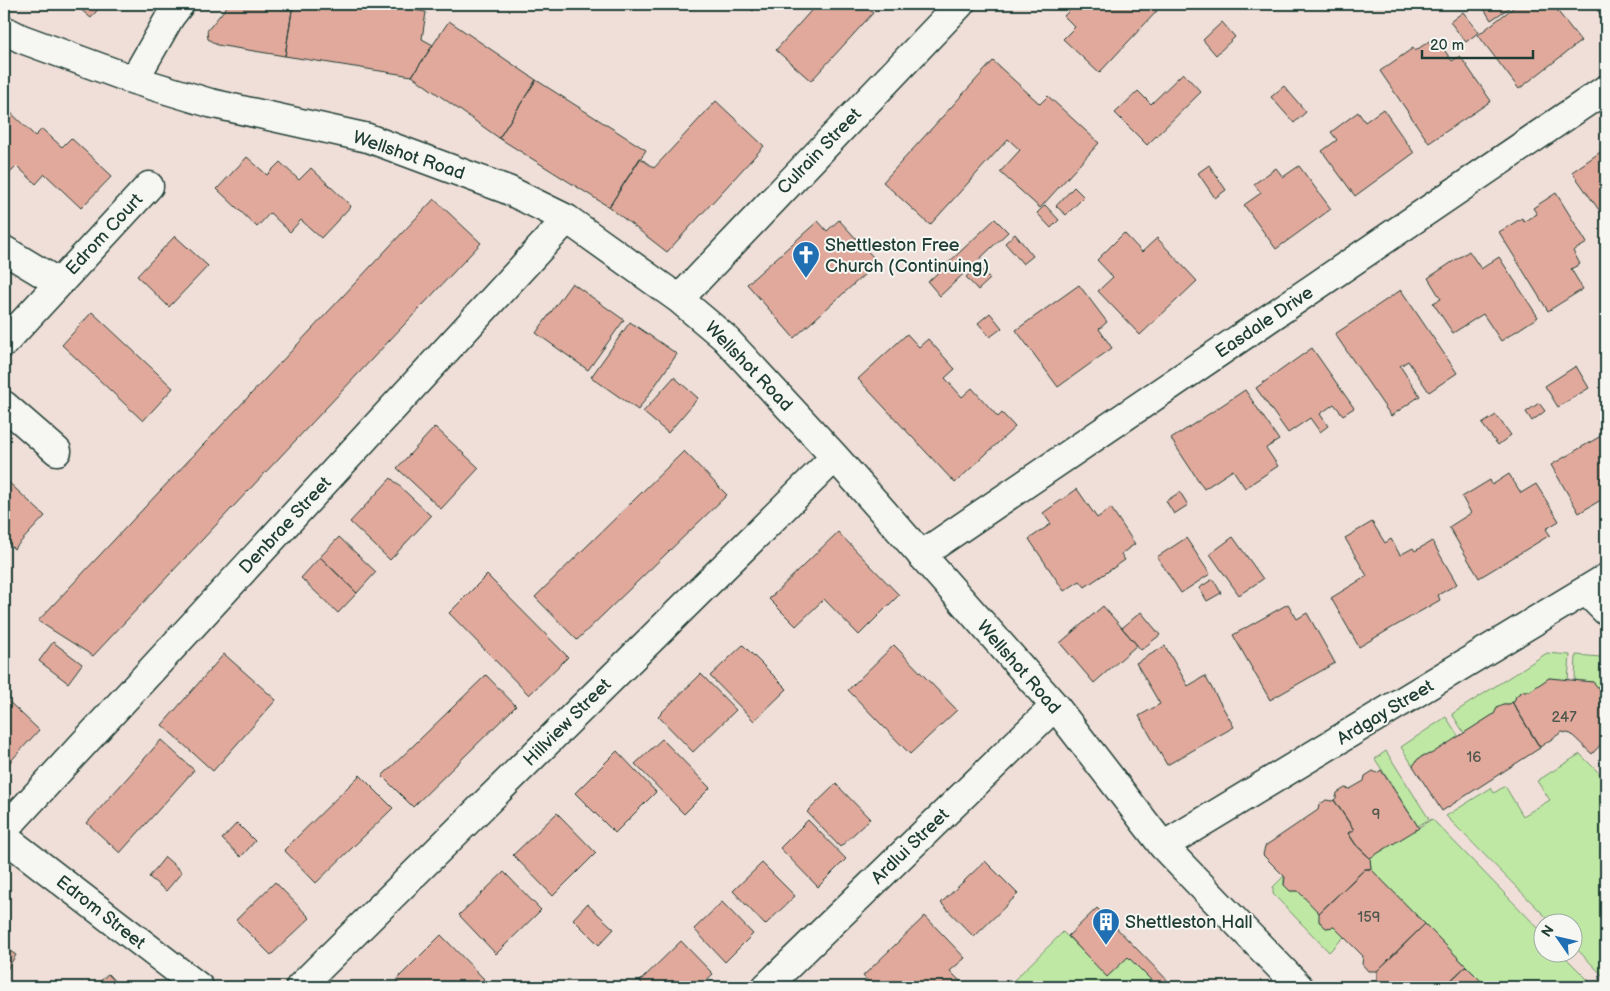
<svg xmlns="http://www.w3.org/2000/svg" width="1610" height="991" font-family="'Balsamiq Sans',sans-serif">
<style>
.green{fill:#bfe8a4;stroke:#6f926c}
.building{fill:#e1a99c;stroke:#1f3d34}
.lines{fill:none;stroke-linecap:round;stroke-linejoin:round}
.minor-casing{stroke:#1f3d34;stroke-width:31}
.minor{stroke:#f6f6f2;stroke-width:28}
.labels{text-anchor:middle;stroke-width:4;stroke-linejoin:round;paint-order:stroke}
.number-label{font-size:15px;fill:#50584e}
.street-label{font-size:18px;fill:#1f3d34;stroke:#f6f6f2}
.poi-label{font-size:18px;fill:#1f3d34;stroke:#f6f6f2;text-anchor:start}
</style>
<rect width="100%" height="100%" fill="#f0dfd8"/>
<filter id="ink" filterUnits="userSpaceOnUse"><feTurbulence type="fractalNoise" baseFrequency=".02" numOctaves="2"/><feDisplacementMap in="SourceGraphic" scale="10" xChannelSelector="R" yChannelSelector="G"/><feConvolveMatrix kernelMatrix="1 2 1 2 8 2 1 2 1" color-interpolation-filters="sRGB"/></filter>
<g filter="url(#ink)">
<path class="green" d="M1547,653L1570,655L1568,680L1549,678L1530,691H1523L1516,696L1514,702L1510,704H1503L1497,708L1494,714L1464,733L1452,714Z
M1576,655L1601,657L1606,662V696L1593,682L1575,680Z
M1446,717L1459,737L1431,754L1424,755L1418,759L1413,766L1401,747Z
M1386,751L1429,819L1418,826L1375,759Z
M1580,754L1606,780V979L1573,945L1572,924L1552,923L1446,816L1491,788L1494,793L1505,786L1523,816L1550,800L1537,781Z
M1432,819L1542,932V954H1562L1595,987H1487L1371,869L1370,858Z
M1284,876V885L1290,891H1298L1320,913L1319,922L1326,928L1334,927L1344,937L1329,952L1273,894V887Z
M1063,932L1107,976L1128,957L1158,987H1007Z"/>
<path class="building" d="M74,4H102L91,18Z
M229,4H293L285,56L217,45L208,39L207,31Z
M293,4H375L426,12L422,39L433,45L412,76L285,56Z
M745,4H759L753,11Z
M817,4H863L873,13L811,81L776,50Z
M1062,4H1149L1157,11L1099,73L1063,39L1075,27L1064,16L1069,11Z
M1481,4H1506L1509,8L1491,20Z
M1518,4H1552L1581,41L1519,89L1478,35Z
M1593,4H1606V22Z
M1463,12L1479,32L1466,42L1450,22Z
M449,21L536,80L499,138L412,76Z
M1222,22L1235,37L1216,55L1203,40Z
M1435,37L1452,61L1460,56L1491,101L1429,143L1380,71L1413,48L1415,51Z
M993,61L1040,104L1048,96L1099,143L1040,208L1000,172L1020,150L1008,139L930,225L883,182Z
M1183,73L1201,92L1147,145L1115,113L1138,91L1151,104Z
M536,80L646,150L609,207L499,138Z
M1284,86L1306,112L1294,123L1271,97Z
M716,101L764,146L667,252L609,207L640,158L654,168Z
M1383,109L1414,153L1355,196L1322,151L1337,140L1331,132L1358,112L1365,122Z
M8,110L35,136L42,129L62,147L71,138L112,176L81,208L45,174L36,184L17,166L10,173L4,167V115Z
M1606,148V215L1604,217L1572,172Z
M247,157L267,175L280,162L299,180L311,168L351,206L321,238L301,220L290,232L270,213L257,227L217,189Z
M1209,165L1226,190L1215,198L1198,173Z
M1299,166L1331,209L1276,249L1244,205L1261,193L1254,184L1276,168L1283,177Z
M1074,187L1084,197L1066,215L1056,206Z
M1556,193L1587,243L1573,251L1580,264L1571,269L1583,289L1548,311L1499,232L1522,218L1524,222L1537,214L1533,208Z
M434,199L481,243L93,656L38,621Z
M1045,205L1059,220L1051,228L1037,213Z
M995,219L1008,232L940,296L928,282Z
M839,220L874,258L861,269L865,274L794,338L747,284L818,221L827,231Z
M1124,233L1142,252L1157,238L1197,281L1140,335L1098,291L1113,277L1097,260Z
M1015,234L1033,256L1023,264L1005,243Z
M175,236L208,266L169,307L137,276Z
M1469,251L1481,269L1499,257L1538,317L1501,341L1483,314L1453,333L1433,303L1441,299L1428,278Z
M978,266L990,279L978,290L966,277Z
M572,283L624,320L588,370L536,333Z
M1079,285L1107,322L1099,329L1112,348L1058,387L1016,330Z
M1401,290L1457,373L1429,392L1408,361L1400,366L1420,396L1391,416L1335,334Z
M92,312L173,388L143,421L62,345Z
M990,313L1002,328L990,337L978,323Z
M630,322L677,354L638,410L591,377Z
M907,334L919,347L928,339L955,369L945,378L962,397L972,388L998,417L1002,413L1015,427L955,483L858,379Z
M1312,348L1354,408L1343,415L1334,404L1320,414L1328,426L1320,432L1310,418L1288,433L1256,388Z
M1576,366L1589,388L1558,407L1545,386Z
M674,377L698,398L668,433L643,412Z
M1245,390L1279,440L1266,448L1278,466L1245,488L1233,470L1204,489L1171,439Z
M1539,403L1545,411L1532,421L1526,412Z
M1496,415L1511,435L1498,445L1482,424Z
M435,427L479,468L441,509L397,468Z
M1606,433V497L1579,513L1551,465Z
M684,451L727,495L577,640L535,597Z
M1509,474L1521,493L1536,484L1559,521L1546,529L1550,535L1479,578L1449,527L1471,513L1462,497L1490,480L1492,485Z
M4,478L45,516L14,549L4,539Z
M391,478L431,516L390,560L350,522Z
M1077,489L1097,518L1111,508L1135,544L1121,554L1125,560L1085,587L1080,581L1064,591L1029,539L1051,524L1043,513Z
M1180,492L1188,505L1174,514L1166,501Z
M1372,522L1385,543L1391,539L1400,555L1413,548L1415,551L1432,541L1457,584L1438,595L1440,600L1359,647L1331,598L1367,576L1345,538Z
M838,532L899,595L859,635L824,599L796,626L769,599Z
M339,537L376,572L357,593L320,557Z
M1233,537L1263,579L1239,595L1210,554Z
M1186,538L1210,574L1181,593L1157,557Z
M320,557L357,593L338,613L301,578Z
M487,575L568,657L529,695L449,613Z
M1213,579L1221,593L1207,601L1199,588Z
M1288,604L1297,619L1307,613L1335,663L1270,700L1233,635Z
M1103,606L1137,645L1094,683L1060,643Z
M1141,612L1160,635L1141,650L1122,628Z
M53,642L82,664L68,683L39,661Z
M743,645L787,689L754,721L710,676Z
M894,645L957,710L910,754L848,690Z
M1165,646L1188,686L1205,676L1234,727L1167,765L1139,716L1160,704L1136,663Z
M224,654L276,700L213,771L162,725Z
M701,674L736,710L693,752L658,716Z
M486,675L516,706L413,807L382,776Z
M1549,678L1593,682L1606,696V739L1592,754L1571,734L1562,732L1540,747L1512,702H1514L1516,696L1523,691H1530Z
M4,697L39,730L9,763L4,758Z
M1512,702L1540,748L1442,811L1413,766L1418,759L1425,755L1431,754L1494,714L1497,708L1503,704H1510Z
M662,739L710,788L684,814L635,764Z
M161,740L194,770L120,853L87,823Z
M617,751L656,792L615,833L575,793Z
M1381,770L1419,828L1370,858L1356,845L1348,833L1354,830L1334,800L1336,798L1337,793L1345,788L1350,789L1364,781L1365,776L1373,771L1377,773Z
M360,775L393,808L316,883L284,850Z
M836,784L870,819L840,847L807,812Z
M1326,800L1332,801L1334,800L1354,830L1348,833L1356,845L1370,858L1371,869H1365L1319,913L1298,891H1290L1284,885L1285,877L1263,855L1265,846L1318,810L1319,805Z
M557,813L596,853L553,896L513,855Z
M808,820L846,859L818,887L780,848Z
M237,823L255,841L241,857L222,839Z
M165,857L182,872L166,891L149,877Z
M985,861L1018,894L974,937L941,903Z
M762,863L795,896L765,925L733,891Z
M1365,869H1371L1425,924L1377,971H1368L1362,964L1363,956L1334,927L1326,928L1319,921V913Z
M504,872L541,910L496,954L459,915Z
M275,882L310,918L271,955L236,920Z
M722,902L753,934L725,962L694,929Z
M587,904L614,929L599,945L573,919Z
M1097,908L1174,987H1158L1128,957L1107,977L1068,936Z
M925,916L965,958L950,971L966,987H873L863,976Z
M1425,924L1466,966L1444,987L1383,986L1377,979V971Z
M441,935L484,979L476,987H404L396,980Z
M681,941L713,974L699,987H645L640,981Z
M4,947L16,955L4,974Z
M1466,966L1487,987H1444Z
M108,974L120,987H94Z"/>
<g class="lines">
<defs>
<path id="minor" d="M4,30L22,39L134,80L210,103L368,138L508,190L567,219L679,299L724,337L835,457L1055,706L1163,846L1299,987
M134,80L170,17L180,4
M4,250L59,283
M679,299L960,4
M4,343L149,186
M4,405L57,451
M921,555L1606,89
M1586,591L1606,611
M4,830L567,219
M4,837L199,987
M1163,846L1606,578
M300,987L835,457
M766,987L1055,706"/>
</defs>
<use href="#minor" class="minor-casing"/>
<use href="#minor" class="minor"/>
</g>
</g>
<defs>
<symbol id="church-pin" viewBox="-11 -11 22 30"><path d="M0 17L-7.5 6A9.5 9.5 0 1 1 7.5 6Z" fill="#1f6fb2" stroke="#f6f6f2"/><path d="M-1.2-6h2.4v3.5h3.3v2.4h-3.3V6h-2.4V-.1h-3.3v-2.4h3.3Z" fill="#fff"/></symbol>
<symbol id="building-pin" viewBox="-11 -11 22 30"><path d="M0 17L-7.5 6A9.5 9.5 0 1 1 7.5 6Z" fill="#1f6fb2" stroke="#f6f6f2"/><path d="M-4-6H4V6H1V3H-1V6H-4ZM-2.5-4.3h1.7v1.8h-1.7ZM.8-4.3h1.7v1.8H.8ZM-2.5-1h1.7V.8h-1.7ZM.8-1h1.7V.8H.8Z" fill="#fff"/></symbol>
</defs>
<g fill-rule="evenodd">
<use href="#church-pin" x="790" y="239" width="32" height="43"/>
<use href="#building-pin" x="1090" y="906" width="32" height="43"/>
</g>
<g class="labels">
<g class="number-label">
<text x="1564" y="722">247</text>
<text x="1474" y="762">16</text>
<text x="1376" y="819">9</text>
<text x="1369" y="922">159</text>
</g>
<g class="street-label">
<text transform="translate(819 151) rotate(-46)" y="6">Culrain Street</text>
<text transform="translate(409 155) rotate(19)" y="6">Wellshot Road</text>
<text transform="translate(104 234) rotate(-47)" y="6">Edrom Court</text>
<text transform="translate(1264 322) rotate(-34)" y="6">Easdale Drive</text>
<text transform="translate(749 366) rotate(46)" y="6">Wellshot Road</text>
<text transform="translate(285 525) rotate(-47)" y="6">Denbrae Street</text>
<text transform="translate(1019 667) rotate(49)" y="6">Wellshot Road</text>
<text transform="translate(1385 712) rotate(-31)" y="6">Ardgay Street</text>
<text transform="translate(567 722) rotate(-45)" y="6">Hillview Street</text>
<text transform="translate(910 846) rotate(-44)" y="6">Ardlui Street</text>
<text transform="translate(101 912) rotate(38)" y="6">Edrom Street</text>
</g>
<g class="poi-label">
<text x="825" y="251">Shettleston Free<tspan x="825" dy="21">Church (Continuing)</tspan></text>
<text x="1125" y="928">Shettleston Hall</text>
</g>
</g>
<rect width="1610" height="991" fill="none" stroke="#f6f6f2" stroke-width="20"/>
<rect x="10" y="10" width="1590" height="971" fill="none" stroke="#1f3d34" stroke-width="2" filter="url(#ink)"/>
<g transform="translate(1558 938) rotate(304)"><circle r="24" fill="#f6f6f2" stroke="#a0aca6"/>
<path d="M0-4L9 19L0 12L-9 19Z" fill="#1f6fb2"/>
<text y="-8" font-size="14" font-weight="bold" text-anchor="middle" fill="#1f3d34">N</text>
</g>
<path d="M1422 50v8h111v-8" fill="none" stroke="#1f3d34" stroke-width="2.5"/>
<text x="1430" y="50" font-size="15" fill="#1f3d34" stroke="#f6f6f2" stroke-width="4" paint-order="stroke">20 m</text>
</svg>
